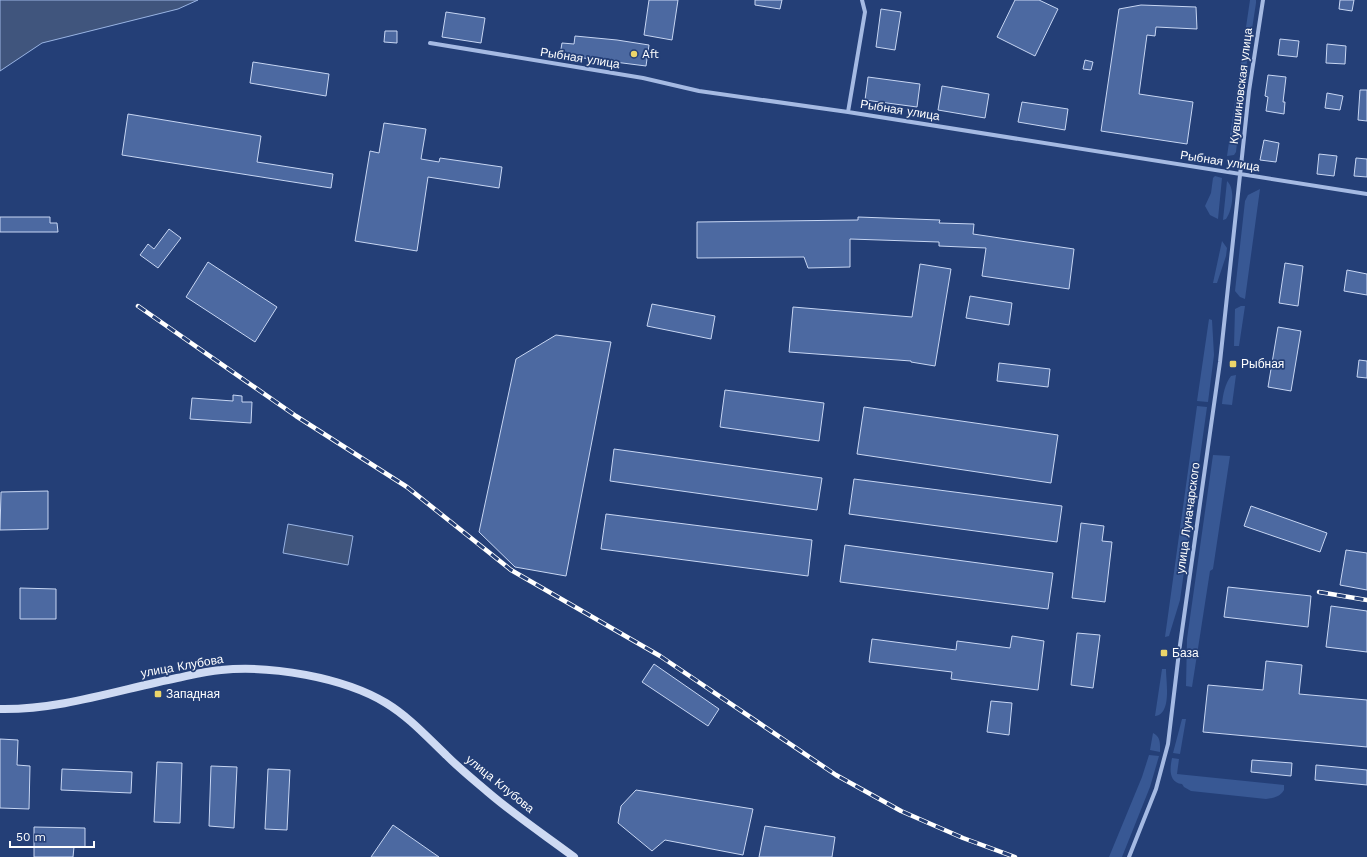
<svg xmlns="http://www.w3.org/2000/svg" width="1367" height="857" font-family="'Work Sans',sans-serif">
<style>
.green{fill:#385894}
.water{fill:#40557d;stroke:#99b4e4}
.building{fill:#4c69a1;stroke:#c7d6f3}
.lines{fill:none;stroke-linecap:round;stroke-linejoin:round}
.minor{stroke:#a5bae3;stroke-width:4}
.secondary{stroke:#cedaf3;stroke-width:8}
.rail-casing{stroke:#fff;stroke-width:4.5}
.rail{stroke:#243f77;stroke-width:3;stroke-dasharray:9;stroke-linecap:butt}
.poi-dot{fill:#ecd56a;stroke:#243f77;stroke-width:1.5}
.labels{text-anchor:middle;stroke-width:3.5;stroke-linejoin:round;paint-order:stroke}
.poi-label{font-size:12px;fill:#fff;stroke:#243f77;text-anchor:start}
.street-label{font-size:12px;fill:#fff;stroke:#243f77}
</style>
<rect width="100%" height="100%" fill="#243f77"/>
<path class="green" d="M1250,0H1256V3L1244,81L1236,152L1234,155L1227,156Z
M1215,176L1222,178L1218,219L1210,215L1205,206L1211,193L1213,178Z
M1227,181C1236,189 1232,211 1226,219L1223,220Z
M1260,189L1245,299L1240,297L1235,291L1245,201L1248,195Z
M1222,241L1227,248L1226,256L1217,283H1213Z
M1241,306H1245L1239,346H1234L1235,309Z
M1209,319L1212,320L1214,355L1208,402L1197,401Z
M1236,375L1232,405L1222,404C1223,394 1225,384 1231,376Z
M1197,406L1207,407L1180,600L1169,636L1165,637Z
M1213,455L1230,456L1213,569L1210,571L1192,687L1186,686L1187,639Z
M1162,669H1166C1166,682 1172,714 1155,716Z
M1182,719H1186L1180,754L1173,753Z
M1153,733C1161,737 1160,744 1160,752L1150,750Z
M1149,755L1159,756L1150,787L1122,857H1109L1142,777Z
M1172,758L1179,759L1177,774L1284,785V790C1280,797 1273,798 1266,799L1191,791L1184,787L1182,784C1168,782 1170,768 1172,758Z"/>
<path class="water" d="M0,0H198L178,9L42,43L0,71Z
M288,524L353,536L348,565L283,553Z"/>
<path class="building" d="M649,0H678L672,40L644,35Z
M755,0H782L780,9L755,5Z
M1015,0H1039L1058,9L1035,56L997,37Z
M1340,0H1354L1352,11L1339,9Z
M1141,5L1196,7L1197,29L1156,27L1155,36L1147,35L1139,94L1193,102L1187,144L1101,131L1119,9Z
M881,9L901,12L895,50L876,47Z
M446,12L485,18L481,43L442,37Z
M385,31H397V43L384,42Z
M575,36L617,40L649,45L646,66L560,55L562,43L574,44Z
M1280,39L1299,41L1297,57L1278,55Z
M1327,44L1346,46L1345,64L1326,63Z
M1085,60L1093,62L1091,70L1083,69Z
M253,62L329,74L326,96L250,83Z
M1268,75L1286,77L1283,102H1285L1284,114L1266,111L1268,97L1265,96Z
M868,77L920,84L917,107L865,100Z
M942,86L989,94L985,118L938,110Z
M1360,90H1367V121L1358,120Z
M1327,93L1343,96L1340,110L1325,108Z
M1022,102L1068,109L1065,130L1018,122Z
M128,114L261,136L257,162L333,174L331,188L122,155Z
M384,123L426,129L421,159L439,162L440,158L502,167L499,188L428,177L417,251L355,241L370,151L379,153Z
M1264,140L1279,143L1276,162L1260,160Z
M1319,154L1337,156L1334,176L1317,174Z
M1356,158L1367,159V177L1354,176Z
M0,217H50V223H57L58,232H0Z
M858,217L940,220L939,223L974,224L973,234L1074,249L1069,289L982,276L986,248L939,246V242L850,239V267L808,268L804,257L697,258V222L858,220Z
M169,229L181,238L158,268L140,255L148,244L154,249Z
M208,262L277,307L255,342L186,297Z
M1285,263L1303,266L1298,306L1279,303Z
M920,264L951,269L935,366L911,362V361L789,352L793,307L912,317Z
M1347,270L1367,274V295L1344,291Z
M970,296L1012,303L1009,325L966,318Z
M652,304L715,316L711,339L647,326Z
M1278,327L1301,331L1291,391L1268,387Z
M556,335L611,342L566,576L515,567L479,532L516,359Z
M1359,360L1367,361V378L1357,377Z
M999,363L1050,369L1048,387L997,381Z
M725,390L824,403L819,441L720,427Z
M233,395L242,396V402H252L251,423L190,419L192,398L233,401Z
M864,407L1058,435L1051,483L857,454Z
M614,449L822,478L817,510L610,481Z
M854,479L1062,506L1057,542L849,514Z
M48,491V529L0,530L1,492Z
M1251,506L1327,533L1320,552L1244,526Z
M606,514L812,540L808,576L601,549Z
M1081,523L1104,526L1102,541L1112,542L1105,602L1072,598Z
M845,545L1053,573L1048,609L840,582Z
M1346,550L1367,553V590L1340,585Z
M1228,587L1311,596L1308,627L1224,617Z
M20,588L56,589V619H20Z
M1331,606L1367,611V652L1326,647Z
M1077,633L1100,635L1093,688L1071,685Z
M1012,636L1044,641L1038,690L951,679L952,672L869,662L872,639L956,650L957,641L1010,648Z
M1266,661L1302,665L1299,694L1367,700V747L1203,732L1208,685L1263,690Z
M654,664L719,709L708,726L642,682Z
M991,701L1012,703L1009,735L987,732Z
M0,739L18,740L17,765L30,766L29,809L0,808Z
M1252,760L1292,763L1291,776L1251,772Z
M157,762L182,763L180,823L154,822Z
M1316,765L1367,770V785L1315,780Z
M211,766L237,767L234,828L209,826Z
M62,769L132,772L131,793L61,790Z
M268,769L290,770L287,830L265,829Z
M636,790L753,809L743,855L665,840L652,851L618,823L621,806Z
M393,825L439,857H371Z
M765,826L835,837L832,857H759Z
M34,827L85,828V847H74L73,857H34Z"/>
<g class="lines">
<path class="minor" d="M430,43L643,78L699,91L848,112L1367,194
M848,112L865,12L862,0
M1129,857L1156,789L1168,744L1179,652L1220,362L1249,91L1263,0"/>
<path class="secondary" d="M0,709C60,710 118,690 177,678C191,675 206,671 221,670C270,665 343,677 386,703C409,717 427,737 446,755C460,769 475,781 489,793C516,816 546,836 574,857"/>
<defs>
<path id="rail" d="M138,306L296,416L407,487L511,570L660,656L836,775L901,811L963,838L1015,857
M1319,592L1367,600"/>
</defs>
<use href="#rail" class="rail-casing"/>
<use href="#rail" class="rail"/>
</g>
<g class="poi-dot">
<circle cx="634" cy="54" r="4"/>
<rect x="1229" y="360" width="8" height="8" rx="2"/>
<rect x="1160" y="649" width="8" height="8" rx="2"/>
<rect x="154" y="690" width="8" height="8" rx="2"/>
</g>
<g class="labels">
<g class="poi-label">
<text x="642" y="58">Aft</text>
<text x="1241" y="368">Рыбная</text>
<text x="1172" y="657">База</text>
<text x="166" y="698">Западная</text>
</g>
<g class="street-label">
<text transform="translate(580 58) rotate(9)" y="4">Рыбная улица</text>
<text transform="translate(1241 86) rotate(-83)" y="4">Кувшиновская улица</text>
<text transform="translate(900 110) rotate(9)" y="4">Рыбная улица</text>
<text transform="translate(1220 161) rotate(9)" y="4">Рыбная улица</text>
<text transform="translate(1188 518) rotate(-82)" y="4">улица Луначарского</text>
<text transform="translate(182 666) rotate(-10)" y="4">улица Клубова</text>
<text transform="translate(500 784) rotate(39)" y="4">улица Клубова</text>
</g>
</g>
<path d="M10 841v6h84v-6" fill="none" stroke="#ffffff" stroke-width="2"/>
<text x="16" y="841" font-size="12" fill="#ffffff" stroke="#243f77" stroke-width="3" paint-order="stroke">50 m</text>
</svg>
